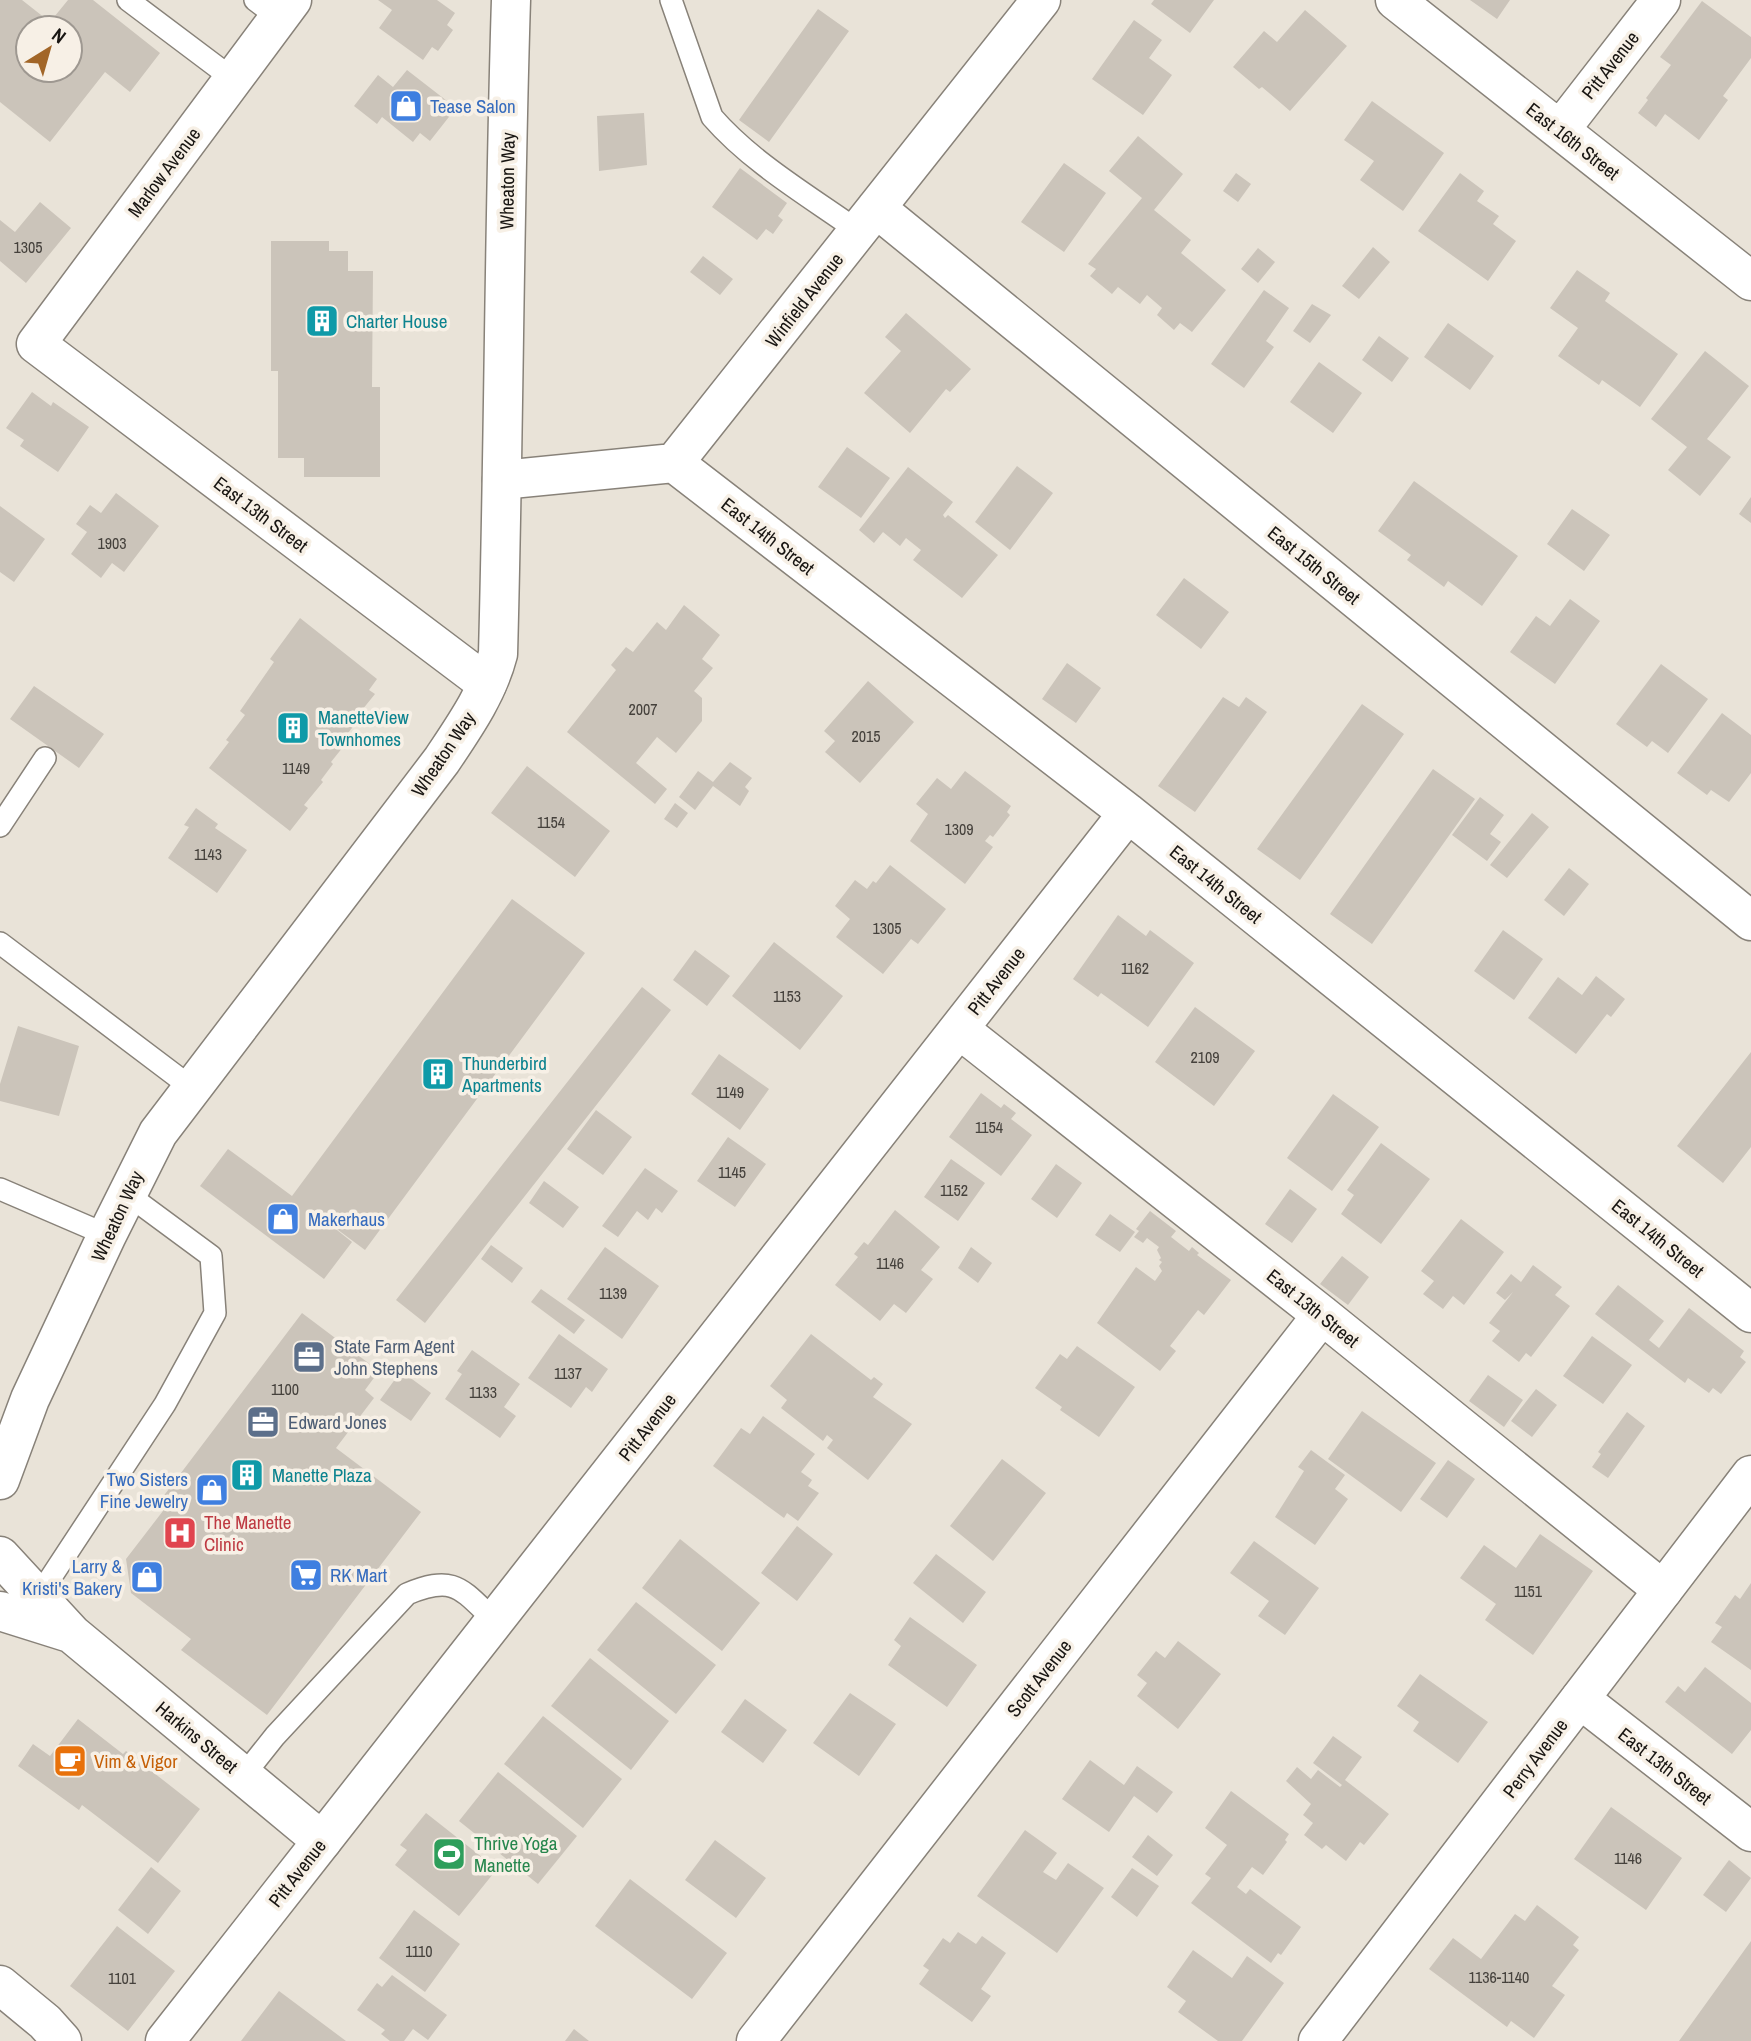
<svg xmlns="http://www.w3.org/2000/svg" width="1751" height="2041" font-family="'Archivo Narrow',sans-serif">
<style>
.building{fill:#cbc4ba;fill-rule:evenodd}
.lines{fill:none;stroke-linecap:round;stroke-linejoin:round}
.lane-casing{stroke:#888279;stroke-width:24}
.street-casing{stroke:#888279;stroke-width:41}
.secondary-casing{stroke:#888279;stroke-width:41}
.lane{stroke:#fff;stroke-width:21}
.street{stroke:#fff;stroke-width:38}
.secondary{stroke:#fff;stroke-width:38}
.labels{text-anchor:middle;stroke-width:7;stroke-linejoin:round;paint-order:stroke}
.number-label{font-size:16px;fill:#45413c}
.street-label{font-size:19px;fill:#181512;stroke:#f7f0e6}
.shop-label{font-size:19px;fill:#366cbe;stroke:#f7f0e6;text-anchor:start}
.culture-label{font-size:19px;fill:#0d838f;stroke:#f7f0e6;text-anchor:start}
.service-label{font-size:19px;fill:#4e5e75;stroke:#f7f0e6;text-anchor:start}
.health-label{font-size:19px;fill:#be3a42;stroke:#f7f0e6;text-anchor:start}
.food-label{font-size:19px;fill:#c56008;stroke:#f7f0e6;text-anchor:start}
.leisure-label{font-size:19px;fill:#27864d;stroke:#f7f0e6;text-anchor:start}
</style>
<rect width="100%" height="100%" fill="#e9e3d8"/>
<path class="building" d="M0,0H22L50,22L68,0H93L160,53L130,92L105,72L50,142L0,102ZM28,28H70V70H28Z
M378,0H437L455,13L447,25L453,30L438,51L432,47L423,60L379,28L392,10Z
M1154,0H1214L1190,33L1151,4Z
M1470,0H1510L1497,19Z
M1702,1L1751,37V58L1723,96L1728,100L1699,140L1665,114L1656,127L1638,113L1648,100L1646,98L1671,65L1660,57Z
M818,9L849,31L769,142L739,120Z
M1305,10L1347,46L1290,111L1262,87L1259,89L1233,67L1264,31L1277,42Z
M1134,20L1162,40L1149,58L1172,75L1143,115L1092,79Z
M407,70L456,108L430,141L420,133L413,142L382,117L377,124L354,106L378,75L393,87Z
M1372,101L1444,153L1403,211L1360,180L1374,161L1344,140Z
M644,113L647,165L599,171L597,116Z
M1138,136L1183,174L1154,210L1191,240L1181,253L1226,290L1192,332L1180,323L1174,330L1157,315L1162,308L1147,295L1140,304L1118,287L1112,294L1090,276L1096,269L1088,264L1142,198L1109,171Z
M1064,163L1106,193L1064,252L1021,222Z
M740,168L787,203L778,216L783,220L773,234L766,229L757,240L712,207Z
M1236,173L1251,184L1238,202L1223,191Z
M1460,173L1484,191L1477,201L1499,216L1493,224L1516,241L1488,281L1418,231Z
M40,202L71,228L26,283L0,261V220L15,232Z
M271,241H329V251H348V271H373L372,387H380V477H304V458H278V371H271Z
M1373,247L1390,262L1359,299L1342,286Z
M1258,248L1275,262L1258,283L1241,269Z
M703,256L733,279L720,295L690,272Z
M1577,270L1610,293L1605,301L1678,354L1640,407L1602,380L1599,385L1558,356L1578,328L1550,308Z
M1264,290L1289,308L1266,341L1274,347L1244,388L1211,364Z
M1312,304L1331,315L1310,343L1293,331Z
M906,313L971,369L950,392L946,389L910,433L864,393L901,351L885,337Z
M1448,323L1494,356L1470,390L1424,357Z
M1379,336L1409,358L1392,382L1362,360Z
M1705,351L1749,386L1707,439L1731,457L1700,496L1668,470L1687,447L1651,419Z
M1319,362L1362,393L1333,433L1290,402Z
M32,392L51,406L53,402L89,427L58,472L20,446L24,440L6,428Z
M847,447L890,478L861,518L818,487Z
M1017,466L1053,493L1010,550L975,522Z
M908,467L953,502L943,515L945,518L948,515L998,555L962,598L913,560L921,550L906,538L900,546L883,532L874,543L859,530Z
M1414,481L1518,556L1482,606L1448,581L1444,587L1407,560L1411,555L1378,531Z
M116,493L159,526L124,572L112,563L101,578L71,554L87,532L76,524L90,505L101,513Z
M1751,497V523L1739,514Z
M0,506L45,539L14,582L0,572Z
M1572,509L1610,535L1584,571L1547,544Z
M1184,578L1229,612L1201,649L1156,615Z
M1570,599L1600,621L1555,684L1510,652L1536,616L1550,626Z
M684,605L720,635L702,659L713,668L694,691L702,698V721L676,753L657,737L636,763L667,789L655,804L567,732L616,670L611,665L626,647L633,652L657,622L666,630Z
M300,618L377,679L369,690L375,694L358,715L361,717L343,739L347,742L331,762L333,764L321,780L323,782L304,805L308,808L290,831L209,768L229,742L226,740L245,715L240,711L274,662L270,659Z
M1067,663L1101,688L1076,723L1042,699Z
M1661,664L1708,699L1668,753L1652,741L1647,747L1616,724Z
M868,681L914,722L860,783L825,752L835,741L824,731Z
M34,686L104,734L79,768L10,719Z
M1223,697L1239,707L1246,697L1267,712L1195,812L1158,786Z
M1362,704L1404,734L1300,880L1257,849Z
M1722,713L1751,735V773L1729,802L1711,790L1707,795L1677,773Z
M730,762L752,778L745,787L749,791L740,806L713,786L695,810L679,797L698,771L713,782Z
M527,766L610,831L575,877L491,813Z
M1433,769L1475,799L1372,944L1330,914Z
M965,771L1011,806L1007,812L1010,815L993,837L990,835L985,841L993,847L965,884L910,841L928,814L916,804L937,778L951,789Z
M1480,797L1504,815L1490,834L1501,842L1487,861L1452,835Z
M675,803L688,813L677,828L664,819Z
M196,808L218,824L215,828L247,850L217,893L168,858L189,827L184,825Z
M1532,813L1549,827L1507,878L1490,865Z
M890,865L946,909L918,944L911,939L883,974L836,937L850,919L835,906L855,880L867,889L873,881L876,883Z
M1569,868L1589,884L1564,916L1544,900Z
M512,899L585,953L365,1250L322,1218L352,1242L324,1279L200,1186L228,1149L292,1196Z
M1118,915L1146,936L1150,930L1194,963L1148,1027L1101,993L1098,997L1073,979Z
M1503,930L1543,959L1514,1000L1474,971Z
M774,942L843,996L800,1050L732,996Z
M695,950L730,976L707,1006L673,980Z
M1596,976L1625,999L1611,1017L1607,1014L1576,1054L1528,1018L1558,977L1582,995Z
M642,987L671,1010L425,1323L396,1300Z
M1195,1007L1255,1051L1214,1106L1155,1062Z
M18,1026L79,1046L59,1116L0,1101V1084Z
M1751,1052V1147L1723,1183L1677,1146Z
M719,1054L769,1089L740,1130L691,1094Z
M981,1093L1001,1108L1004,1104L1016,1113L1011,1119L1032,1135L1001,1176L949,1137Z
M1333,1094L1379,1127L1332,1191L1287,1158Z
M596,1110L632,1137L603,1175L567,1149Z
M728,1137L766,1164L735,1207L697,1181Z
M1381,1143L1430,1179L1381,1244L1341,1214L1354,1195L1347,1190Z
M951,1159L985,1183L958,1221L924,1197Z
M1056,1164L1082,1183L1057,1218L1031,1199Z
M645,1168L678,1191L662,1213L656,1208L648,1220L637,1211L618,1237L602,1226Z
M544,1181L579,1207L563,1228L529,1203Z
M1290,1189L1317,1209L1292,1243L1265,1224Z
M895,1210L940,1247L921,1270L933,1279L906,1313L894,1304L880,1321L835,1285L858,1257L854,1254L864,1242L868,1245Z
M1150,1211L1176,1231L1171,1237L1189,1251L1192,1247L1199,1253L1197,1255L1231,1280L1204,1315L1198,1310L1170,1346L1176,1351L1160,1371L1097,1323L1136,1267L1155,1281L1162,1271L1159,1266L1162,1262L1159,1260L1161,1258L1157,1250L1159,1247L1147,1238L1143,1243L1134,1237L1139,1231L1136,1229Z
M1110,1214L1135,1232L1120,1252L1095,1235Z
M1461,1219L1504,1252L1464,1305L1453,1296L1443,1309L1423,1294L1434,1281L1421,1271Z
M491,1245L523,1268L512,1283L481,1259Z
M605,1247L659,1286L622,1339L567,1299Z
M971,1247L992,1263L978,1283L958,1268Z
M1342,1256L1369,1277L1348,1305L1320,1284Z
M1533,1265L1562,1287L1555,1295L1570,1306L1531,1357L1526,1353L1519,1362L1492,1341L1500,1331L1489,1323L1513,1292L1505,1300L1496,1293L1511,1274L1521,1282Z
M1618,1285L1664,1321L1649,1340L1659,1348L1689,1308L1744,1351L1740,1357L1746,1362L1721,1394L1713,1388L1709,1393L1688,1378L1685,1383L1595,1314Z
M541,1289L585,1320L574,1334L531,1302Z
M302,1313L379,1371L365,1390L374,1398L336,1448L421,1512L267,1715L181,1650L191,1639L131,1593L126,1559L166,1507L159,1502Z
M559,1334L608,1369L592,1392L586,1387L571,1408L528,1378Z
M811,1334L871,1380L874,1377L883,1384L873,1397L912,1424L868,1480L827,1448L833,1440L827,1435L823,1441L781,1408L787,1400L770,1386Z
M1592,1336L1632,1365L1603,1404L1563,1376Z
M1077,1346L1135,1387L1099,1437L1060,1410L1062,1407L1035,1388L1060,1354L1067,1359Z
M472,1350L520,1384L504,1407L516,1416L500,1438L445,1399L462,1374L457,1371Z
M401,1371L431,1393L411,1421L380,1400Z
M1488,1375L1523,1400L1504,1427L1469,1401Z
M1536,1389L1557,1405L1532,1437L1511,1421Z
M1362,1411L1436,1463L1401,1512L1328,1459Z
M1627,1412L1645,1426L1608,1478L1592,1467L1601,1454L1598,1452Z
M763,1416L815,1454L801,1472L812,1480L808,1486L819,1493L798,1521L787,1513L784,1518L713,1466L741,1428L750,1434Z
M1311,1450L1345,1475L1335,1489L1348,1499L1315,1545L1275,1517L1304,1471L1298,1467Z
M1002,1459L1046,1493L993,1561L950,1526Z
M1448,1460L1475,1479L1447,1518L1420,1499Z
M797,1526L833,1554L797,1601L761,1573Z
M1540,1534L1593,1571L1533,1655L1485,1620L1496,1604L1460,1578L1484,1545L1516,1568Z
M680,1539L760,1603L722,1651L642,1588Z
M1254,1541L1319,1588L1285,1635L1258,1616L1269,1601L1230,1573Z
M936,1554L986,1592L963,1623L913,1583Z
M1751,1583V1670L1711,1642L1722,1627L1715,1623L1735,1595L1740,1599Z
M636,1602L716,1665L676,1714L597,1650Z
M910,1617L977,1665L947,1707L888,1665L901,1646L894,1640Z
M1178,1641L1221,1674L1178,1729L1137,1696L1147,1683L1137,1675L1156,1651L1165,1658Z
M590,1658L669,1721L631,1770L551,1706Z
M1705,1667L1751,1703V1730L1732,1754L1665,1702L1678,1686L1685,1692Z
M1420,1674L1488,1722L1458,1763L1413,1731L1419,1722L1397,1706Z
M850,1693L896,1724L859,1776L813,1743Z
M745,1699L787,1730L763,1763L721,1732Z
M543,1716L622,1779L583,1828L504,1764Z
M78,1719L123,1754L126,1751L200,1809L158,1863L82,1805L79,1810L18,1766L33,1744L50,1756Z
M1333,1736L1362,1757L1345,1780L1389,1814L1364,1845L1360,1842L1346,1861L1326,1845L1322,1849L1304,1835L1313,1823L1303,1815L1311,1804L1286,1781L1297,1767L1311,1779L1318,1770L1340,1787L1342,1785L1313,1763Z
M1090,1760L1124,1785L1137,1766L1173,1792L1157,1813L1134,1796L1109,1832L1062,1799Z
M498,1772L577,1836L538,1884L459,1821Z
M1231,1791L1289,1834L1285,1840L1287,1842L1263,1875L1252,1867L1237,1887L1246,1894L1250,1889L1301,1927L1281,1955L1278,1953L1271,1963L1191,1903L1211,1878L1205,1874L1227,1845L1205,1828Z
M1611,1807L1682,1858L1646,1910L1574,1859Z
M426,1813L497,1869L459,1916L395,1865L407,1850L400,1845Z
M1025,1830L1057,1853L1043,1872L1056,1880L1068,1863L1104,1888L1057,1953L977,1896Z
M1148,1835L1173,1855L1157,1876L1132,1857Z
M715,1840L766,1878L736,1918L685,1880Z
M1729,1860L1751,1878L1726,1912L1703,1895Z
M151,1867L181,1891L148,1934L118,1910Z
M1132,1868L1159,1886L1137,1917L1111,1897Z
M630,1879L727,1953L692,1999L595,1926Z
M1537,1905L1579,1937L1573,1945L1579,1950L1552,1986L1565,1995L1534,2038L1511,2021L1507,2027L1429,1969L1453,1938L1481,1959L1515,1914L1525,1921Z
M414,1910L460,1944L425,1992L379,1958Z
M117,1926L175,1971L128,2031L70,1986Z
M958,1932L976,1944L982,1936L1006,1953L981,1989L991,1996L972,2022L919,1984L929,1970L923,1966L943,1938L950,1943Z
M1751,1941V2041H1679Z
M1193,1950L1232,1978L1247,1956L1284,1983L1242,2041H1218L1178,2012L1186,2001L1167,1987Z
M392,1975L447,2015L428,2040L413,2029L404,2041H390L381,2034L385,2030L357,2010L377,1983L382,1987Z
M279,1991L346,2041H241Z
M574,2029L589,2041H565Z"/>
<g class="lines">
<defs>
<path id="lane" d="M128,0L233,79
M255,0L279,18
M671,0L712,117C752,163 809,196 858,231
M0,826L45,758
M0,943L192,1088
M0,1189L107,1235
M38,1597L165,1404L215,1313L211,1256L127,1194
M244,1775L275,1736L407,1594C455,1574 461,1589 495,1621"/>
<path id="street" d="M292,0L36,344L487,684
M1395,0L1751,281
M1560,130L1661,0
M876,208L1751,921
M674,463L1128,813L1751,1313
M502,480L674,463L1041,0
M959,1029L1322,1315L1663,1590
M1580,1699L1751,1832
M322,1841L1128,813
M0,1985L45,2022L62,2041
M756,2041L1322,1315"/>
<path id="secondary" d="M0,1480L30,1399L107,1235L158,1133L442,760C464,727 488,693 498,654C504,436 504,218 511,0
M0,1556L72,1634L322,1841L165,2041
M0,1611L70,1633
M1318,2041L1751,1475"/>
</defs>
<use href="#lane" class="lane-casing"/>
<use href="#street" class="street-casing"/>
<use href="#secondary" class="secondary-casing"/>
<use href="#lane" class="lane"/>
<use href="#street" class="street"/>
<use href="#secondary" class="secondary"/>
</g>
<defs>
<symbol id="shop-square" viewBox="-11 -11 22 22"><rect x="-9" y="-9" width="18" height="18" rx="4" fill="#3f7fe0" stroke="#f7f0e6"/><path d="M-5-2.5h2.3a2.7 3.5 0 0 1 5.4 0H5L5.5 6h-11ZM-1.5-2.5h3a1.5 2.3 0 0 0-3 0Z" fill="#fff"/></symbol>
<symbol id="building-square" viewBox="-11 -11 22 22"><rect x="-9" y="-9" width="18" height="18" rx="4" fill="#0f9aa8" stroke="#f7f0e6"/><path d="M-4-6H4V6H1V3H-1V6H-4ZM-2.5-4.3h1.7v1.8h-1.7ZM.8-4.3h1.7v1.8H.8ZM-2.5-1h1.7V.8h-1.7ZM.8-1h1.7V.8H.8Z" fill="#fff"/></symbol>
<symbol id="office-square" viewBox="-11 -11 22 22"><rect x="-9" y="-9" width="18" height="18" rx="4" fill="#5c6f8a" stroke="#f7f0e6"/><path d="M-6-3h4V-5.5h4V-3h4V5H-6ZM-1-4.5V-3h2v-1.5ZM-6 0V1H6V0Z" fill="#fff"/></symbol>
<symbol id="hospital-square" viewBox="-11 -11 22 22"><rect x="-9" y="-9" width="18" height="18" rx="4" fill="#e0444e" stroke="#f7f0e6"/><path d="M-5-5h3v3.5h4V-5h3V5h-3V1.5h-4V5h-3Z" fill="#fff"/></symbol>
<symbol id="supermarket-square" viewBox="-11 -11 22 22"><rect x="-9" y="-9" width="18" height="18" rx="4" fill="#3f7fe0" stroke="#f7f0e6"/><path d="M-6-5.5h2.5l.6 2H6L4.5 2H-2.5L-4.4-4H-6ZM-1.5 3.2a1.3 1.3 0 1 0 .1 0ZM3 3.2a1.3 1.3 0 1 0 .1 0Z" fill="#fff"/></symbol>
<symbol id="cafe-square" viewBox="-11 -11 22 22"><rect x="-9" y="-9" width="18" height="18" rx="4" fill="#e8710a" stroke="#f7f0e6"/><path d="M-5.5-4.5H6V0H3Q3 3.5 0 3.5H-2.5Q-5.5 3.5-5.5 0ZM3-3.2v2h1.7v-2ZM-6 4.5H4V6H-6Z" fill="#fff"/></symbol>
<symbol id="stadium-square" viewBox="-11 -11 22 22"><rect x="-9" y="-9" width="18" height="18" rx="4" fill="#2e9e5b" stroke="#f7f0e6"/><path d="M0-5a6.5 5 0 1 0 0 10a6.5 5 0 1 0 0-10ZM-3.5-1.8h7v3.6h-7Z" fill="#fff"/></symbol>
</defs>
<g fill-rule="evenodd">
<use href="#shop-square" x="387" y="87" width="38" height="38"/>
<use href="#building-square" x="303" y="302" width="38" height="38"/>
<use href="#building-square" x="274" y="709" width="38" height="38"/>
<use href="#building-square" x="419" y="1055" width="38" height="38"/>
<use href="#shop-square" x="264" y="1200" width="38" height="38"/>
<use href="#office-square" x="290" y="1338" width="38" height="38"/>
<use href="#office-square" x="244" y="1403" width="38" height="38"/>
<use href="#building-square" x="228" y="1456" width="38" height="38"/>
<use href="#shop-square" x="193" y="1471" width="38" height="38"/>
<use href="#hospital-square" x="161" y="1514" width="38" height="38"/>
<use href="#supermarket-square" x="287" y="1556" width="38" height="38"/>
<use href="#shop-square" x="128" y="1558" width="38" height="38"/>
<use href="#cafe-square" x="51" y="1742" width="38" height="38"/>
<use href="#stadium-square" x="430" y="1835" width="38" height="38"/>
</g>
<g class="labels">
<g class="number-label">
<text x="28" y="253">1305</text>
<text x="112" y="549">1903</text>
<text x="643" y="715">2007</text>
<text x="866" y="742">2015</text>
<text x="296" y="774">1149</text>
<text x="551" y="828">1154</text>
<text x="959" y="835">1309</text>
<text x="208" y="860">1143</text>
<text x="887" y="934">1305</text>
<text x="1135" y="974">1162</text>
<text x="787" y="1002">1153</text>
<text x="1205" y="1063">2109</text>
<text x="730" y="1098">1149</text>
<text x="989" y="1133">1154</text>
<text x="732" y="1178">1145</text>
<text x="954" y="1196">1152</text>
<text x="890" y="1269">1146</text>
<text x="613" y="1299">1139</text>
<text x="568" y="1379">1137</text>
<text x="285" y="1395">1100</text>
<text x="483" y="1398">1133</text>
<text x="1528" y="1597">1151</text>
<text x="1628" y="1864">1146</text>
<text x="419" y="1957">1110</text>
<text x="1499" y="1983">1136-1140</text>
<text x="122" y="1984">1101</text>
</g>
<g class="street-label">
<text transform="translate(1610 65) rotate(-52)" y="7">Pitt Avenue</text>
<text transform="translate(1573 141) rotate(38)" y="7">East 16th Street</text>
<text transform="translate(164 172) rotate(-53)" y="7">Marlow Avenue</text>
<text transform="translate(507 181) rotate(-89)" y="7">Wheaton Way</text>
<text transform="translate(804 300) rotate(-52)" y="7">Winfield Avenue</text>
<text transform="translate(261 514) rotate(37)" y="7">East 13th Street</text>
<text transform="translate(768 536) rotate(38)" y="7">East 14th Street</text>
<text transform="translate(1314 565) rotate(39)" y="7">East 15th Street</text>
<text transform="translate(443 754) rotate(-56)" y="7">Wheaton Way</text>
<text transform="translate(1216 884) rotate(39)" y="7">East 14th Street</text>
<text transform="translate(996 981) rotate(-52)" y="7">Pitt Avenue</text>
<text transform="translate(117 1216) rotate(-65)" y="7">Wheaton Way</text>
<text transform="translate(1658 1238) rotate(39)" y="7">East 14th Street</text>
<text transform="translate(1313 1308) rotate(39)" y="7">East 13th Street</text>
<text transform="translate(647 1427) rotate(-52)" y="7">Pitt Avenue</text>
<text transform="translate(1039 1678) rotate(-52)" y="7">Scott Avenue</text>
<text transform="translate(197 1737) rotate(40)" y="7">Harkins Street</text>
<text transform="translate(1535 1758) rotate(-53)" y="7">Perry Avenue</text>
<text transform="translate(1665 1766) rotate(38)" y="7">East 13th Street</text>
<text transform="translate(297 1873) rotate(-52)" y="7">Pitt Avenue</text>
</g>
<g class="shop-label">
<text x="430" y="113">Tease Salon</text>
<text x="308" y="1226">Makerhaus</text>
<text x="188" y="1486" text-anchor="end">Two Sisters<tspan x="188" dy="22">Fine Jewelry</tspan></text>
<text x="122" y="1573" text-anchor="end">Larry &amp;<tspan x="122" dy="22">Kristi's Bakery</tspan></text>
<text x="330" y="1582">RK Mart</text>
</g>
<g class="culture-label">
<text x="346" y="328">Charter House</text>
<text x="318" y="724">ManetteView<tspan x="318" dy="22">Townhomes</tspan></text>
<text x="462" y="1070">Thunderbird<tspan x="462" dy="22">Apartments</tspan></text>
<text x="272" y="1482">Manette Plaza</text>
</g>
<g class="service-label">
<text x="334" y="1353">State Farm Agent<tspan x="334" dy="22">John Stephens</tspan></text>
<text x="288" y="1429">Edward Jones</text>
</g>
<g class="health-label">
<text x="204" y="1529">The Manette<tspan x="204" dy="22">Clinic</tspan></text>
</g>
<g class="food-label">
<text x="94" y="1768">Vim &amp; Vigor</text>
</g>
<g class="leisure-label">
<text x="474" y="1850">Thrive Yoga<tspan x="474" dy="22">Manette</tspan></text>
</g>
</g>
<g transform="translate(49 49) rotate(37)"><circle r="33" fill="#f7f0e6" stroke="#9e9891" stroke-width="2"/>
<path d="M0-5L12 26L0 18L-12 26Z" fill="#a26628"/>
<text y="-10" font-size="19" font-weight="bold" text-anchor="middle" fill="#181512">N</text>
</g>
</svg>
